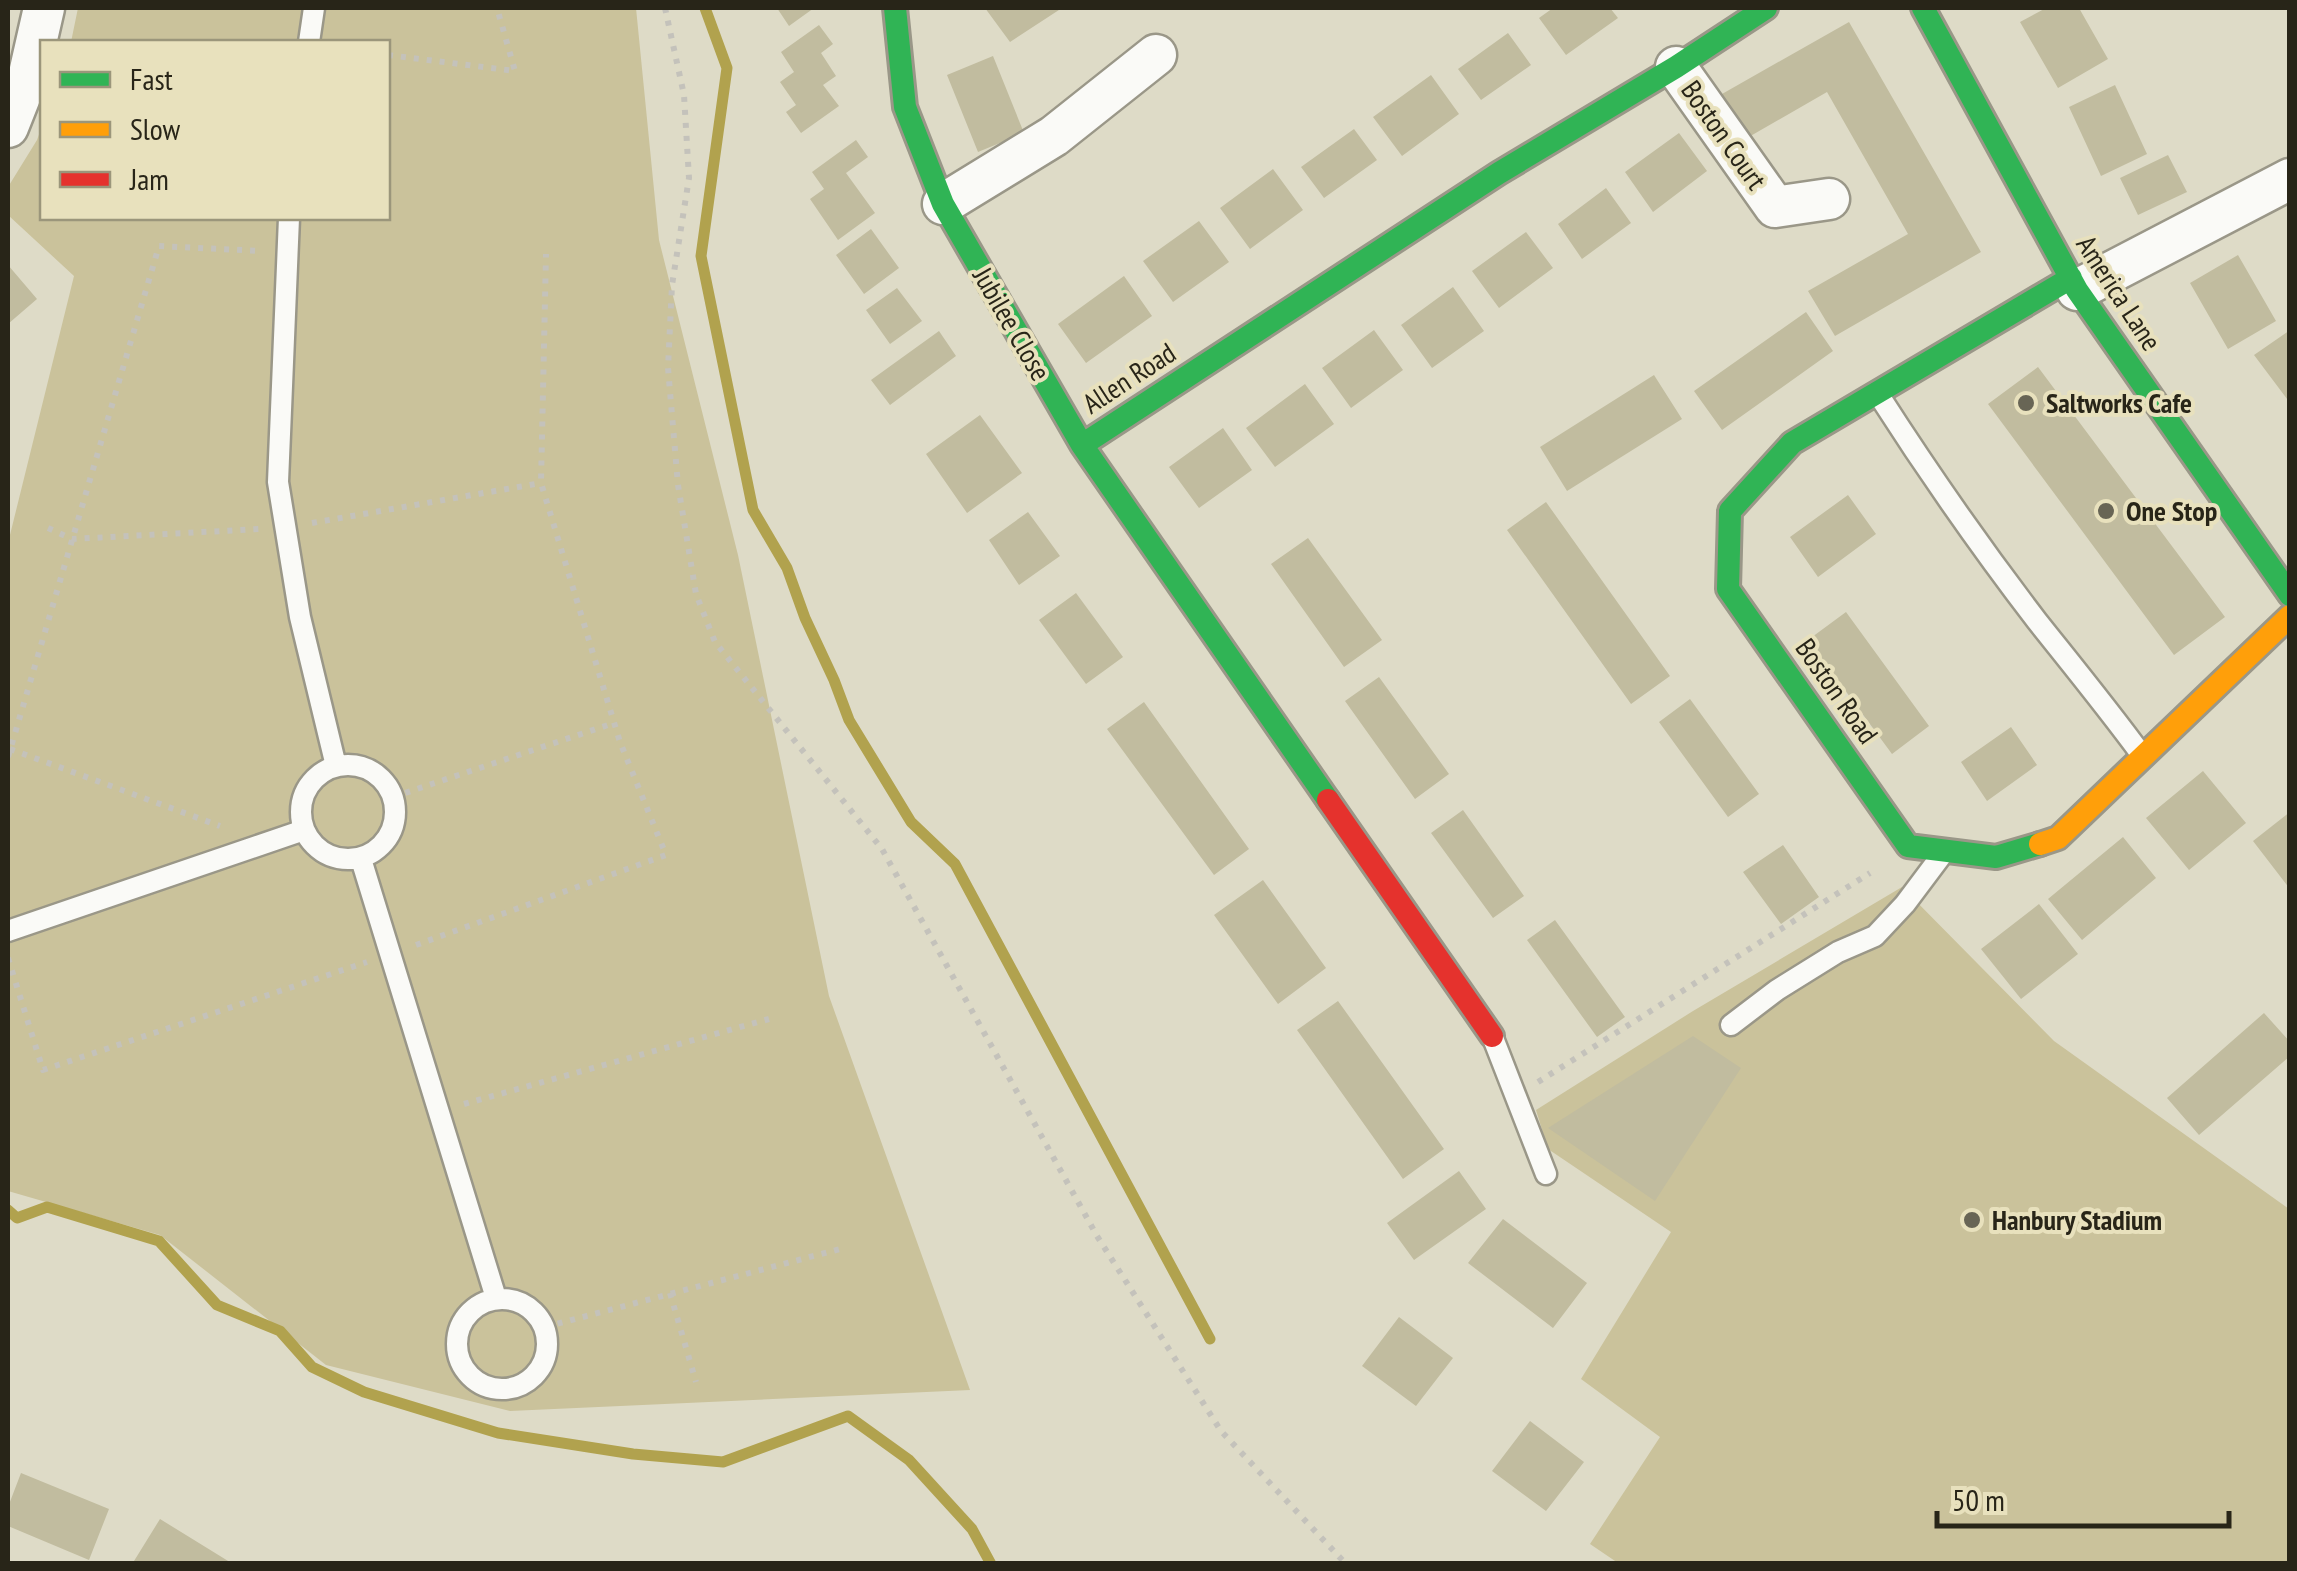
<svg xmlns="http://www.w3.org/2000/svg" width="2297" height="1571" font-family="'PT Sans Narrow',sans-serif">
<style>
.green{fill:#cac29b}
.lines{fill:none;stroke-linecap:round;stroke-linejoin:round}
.stream{stroke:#b1a24e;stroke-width:11}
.building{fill:#c1bc9f}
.lane-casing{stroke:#9a9788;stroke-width:25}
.street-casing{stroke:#9a9788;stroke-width:45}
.fast-casing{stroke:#9a9788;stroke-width:28}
.slow-casing{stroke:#9a9788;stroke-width:28}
.jam-casing{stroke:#9a9788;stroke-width:28}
.path{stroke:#c4c2bb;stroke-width:6;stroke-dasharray:5 8;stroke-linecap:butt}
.lane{stroke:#fafaf7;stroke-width:20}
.street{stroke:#fafaf7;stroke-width:40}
.fast{stroke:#30b455;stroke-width:22}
.slow{stroke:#ff9f0a;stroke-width:22}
.jam{stroke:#e5322d;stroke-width:22}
.poi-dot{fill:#686555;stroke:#e8e1bd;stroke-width:4}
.labels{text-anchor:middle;stroke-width:8;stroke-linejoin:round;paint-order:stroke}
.street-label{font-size:28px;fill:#282518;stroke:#e8e1bd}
.poi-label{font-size:28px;font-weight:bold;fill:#282518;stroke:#e8e1bd;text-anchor:start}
</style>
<rect width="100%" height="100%" fill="#dedbc7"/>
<path class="green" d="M78,8H636L659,240L738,555L829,996L970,1390L510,1411L326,1365L160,1235L8,1191V543L74,276L8,215V187L37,140L42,126V218H388V42H71Z
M1902,887L2054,1041L2289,1209V1563H1618L1590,1544L1660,1437L1581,1379L1671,1232L1548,1149L1536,1110L1693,1011Z"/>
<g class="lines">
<path class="stream" d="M705,8L727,68L701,256L753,510L787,568L805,618L834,680L849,720L911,822L955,864L1210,1339
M8,1210L17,1218L47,1207L159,1241L217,1305L280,1331L312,1367L364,1392L498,1433L633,1454L723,1462L848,1416L909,1460L972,1529L991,1564"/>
</g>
<path class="building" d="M777,8H814L789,26Z
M985,8H1062L1010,42Z
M1553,8H1610L1618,18L1566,55L1539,18Z
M2046,8H2079L2108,59L2058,88L2020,22Z
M1849,22L1981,252L1835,336L1808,291L1908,234L1827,92L1747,138L1722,94Z
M819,25L833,44L821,53L836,76L823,85L839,106L801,133L786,112L796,105L780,82L794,72L781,52Z
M1508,33L1531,65L1481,100L1458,69Z
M993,56L1024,133L978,152L947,75Z
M1431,75L1459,114L1402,156L1373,117Z
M2115,85L2147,154L2101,176L2069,107Z
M1354,129L1377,160L1324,198L1301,167Z
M1679,133L1707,171L1653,212L1625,172Z
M856,140L868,157L846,173L875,213L838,240L810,199L824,189L812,172Z
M2168,155L2187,192L2138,215L2120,178Z
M1273,169L1303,210L1250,249L1220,208Z
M1606,188L1631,223L1582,259L1558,224Z
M1199,221L1229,262L1173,302L1143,261Z
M871,229L899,268L864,294L836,255Z
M1526,232L1553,268L1499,308L1472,271Z
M2238,255L2276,321L2228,349L2190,283Z
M8,265L37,299L8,324Z
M1124,276L1152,316L1086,363L1058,324Z
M1453,287L1484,331L1432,368L1401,325Z
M897,288L922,321L890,344L866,310Z
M1806,312L1833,351L1722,430L1694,391Z
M1374,330L1403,370L1351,408L1322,368Z
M2290,330V403L2254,355Z
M939,331L956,356L890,405L871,380Z
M2038,367L2225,617L2174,655L1988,404Z
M1654,375L1682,419L1567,491L1540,447Z
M1305,384L1334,424L1275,467L1246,428Z
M980,415L1022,473L967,513L926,454Z
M1223,428L1252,470L1199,508L1169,467Z
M1848,495L1876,534L1818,577L1790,537Z
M1546,502L1670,676L1631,704L1507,530Z
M1028,512L1060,556L1019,585L989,540Z
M1308,538L1382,640L1344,667L1271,564Z
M1076,593L1123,657L1086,684L1039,620Z
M1846,612L1929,726L1892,754L1808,640Z
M1379,677L1449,774L1415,799L1345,701Z
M1690,699L1759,794L1728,817L1659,722Z
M1144,702L1249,849L1214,875L1107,729Z
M2011,727L2037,765L1987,801L1961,762Z
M2203,771L2246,823L2189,870L2146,818Z
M1463,810L1524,896L1493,918L1431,833Z
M2290,812V889L2253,841Z
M2123,837L2156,878L2082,940L2048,899Z
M1783,845L1819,897L1781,924L1743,872Z
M1263,880L1326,968L1278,1004L1214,915Z
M2039,904L2078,954L2021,999L1981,949Z
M1555,920L1625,1017L1597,1037L1527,940Z
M1338,1001L1444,1149L1403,1179L1297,1030Z
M2264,1013L2290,1042V1056L2199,1135L2167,1098Z
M1693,1036L1741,1068L1655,1201L1548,1128Z
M1459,1171L1486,1209L1414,1260L1387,1223Z
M1503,1219L1587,1283L1553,1328L1468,1263Z
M1399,1317L1453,1358L1416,1406L1362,1366Z
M1530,1421L1584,1462L1546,1511L1492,1471Z
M21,1473L109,1509L89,1560L8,1526V1507Z
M160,1519L233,1564H138L134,1561Z"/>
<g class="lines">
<defs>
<path id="lane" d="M309,42L314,8
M289,218L278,482L300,617L336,766
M1878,394C1928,472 1981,548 2037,621C2072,665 2108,709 2141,754
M301 812a47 47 0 1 1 94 0a47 47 0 1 1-94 0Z
M361,859L496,1298
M8,931L304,830
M1731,1025L1777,990L1838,952L1875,936L1905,904L1941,856
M1493,1038L1546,1174
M457 1344a45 45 0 1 1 90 0a45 45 0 1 1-90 0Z"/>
<path id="street" d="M1676,67L1775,207L1829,199
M8,127L29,74L44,8
M943,204L1054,136L1156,55
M2077,290L2290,179"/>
<path id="fast" d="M895,8L905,107L943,204L1082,445
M1923,8L2077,290L2290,595
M1328,800L1082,445L1499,173L1676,67L1766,8
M2040,844L1996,857L1908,846L1728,589L1730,511L1792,443L2071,278"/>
<path id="slow" d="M2040,844L2058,838L2290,616"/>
<path id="jam" d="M1328,800L1492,1036"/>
</defs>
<use href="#lane" class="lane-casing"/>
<use href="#street" class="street-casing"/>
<use href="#fast" class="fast-casing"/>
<use href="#slow" class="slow-casing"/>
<use href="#jam" class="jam-casing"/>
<path class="path" d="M665,8L684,95L689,178L672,285L668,368L678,485L696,594L715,642L882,849L1097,1236L1221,1431L1346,1564
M388,55L515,71L497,8
M312,523L541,483
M48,528L72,539L260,529
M10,749L220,826
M8,757L159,246L261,251
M393,797L614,723
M416,945L666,855L620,742L541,483L546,254
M8,958L43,1070L367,962
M1538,1082L1870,873
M464,1104L769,1019
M670,1293L696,1382
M545,1327L840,1249"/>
<use href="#lane" class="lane"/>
<use href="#street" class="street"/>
<use href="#fast" class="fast"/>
<use href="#slow" class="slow"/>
<use href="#jam" class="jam"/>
</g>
<g class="poi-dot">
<circle cx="2026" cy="403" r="10"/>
<circle cx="2106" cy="511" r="10"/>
<circle cx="1972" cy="1220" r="10"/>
</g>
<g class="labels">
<g class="street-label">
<text transform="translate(1724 135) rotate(55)" y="10">Boston Court</text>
<text transform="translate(2119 293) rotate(57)" y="10">America Lane</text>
<text transform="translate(1012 324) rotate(60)" y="10">Jubilee Close</text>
<text transform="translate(1129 378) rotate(-33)" y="10">Allen Road</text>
<text transform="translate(1837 691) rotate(55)" y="10">Boston Road</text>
</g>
<g class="poi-label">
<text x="2046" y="413">Saltworks Cafe</text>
<text x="2126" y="521">One Stop</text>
<text x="1992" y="1230">Hanbury Stadium</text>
</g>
</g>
<rect width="2297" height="1571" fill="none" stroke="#282518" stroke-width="20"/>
<rect x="40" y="40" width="350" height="180" fill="#e8e1bd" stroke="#9b967b" stroke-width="2.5"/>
<rect x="60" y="72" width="50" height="15" fill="#30b455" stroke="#9b967b" stroke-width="2.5"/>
<text x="130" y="90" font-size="30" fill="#282518">Fast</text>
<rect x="60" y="122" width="50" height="15" fill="#ff9f0a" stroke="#9b967b" stroke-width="2.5"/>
<text x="130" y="140" font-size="30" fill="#282518">Slow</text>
<rect x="60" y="172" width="50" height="15" fill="#e5322d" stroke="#9b967b" stroke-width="2.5"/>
<text x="130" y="190" font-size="30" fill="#282518">Jam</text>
<path d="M1937 1511v15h292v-15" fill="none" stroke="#282518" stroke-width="5"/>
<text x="1952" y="1511" font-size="30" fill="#282518" stroke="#e8e1bd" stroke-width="8" paint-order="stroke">50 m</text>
</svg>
